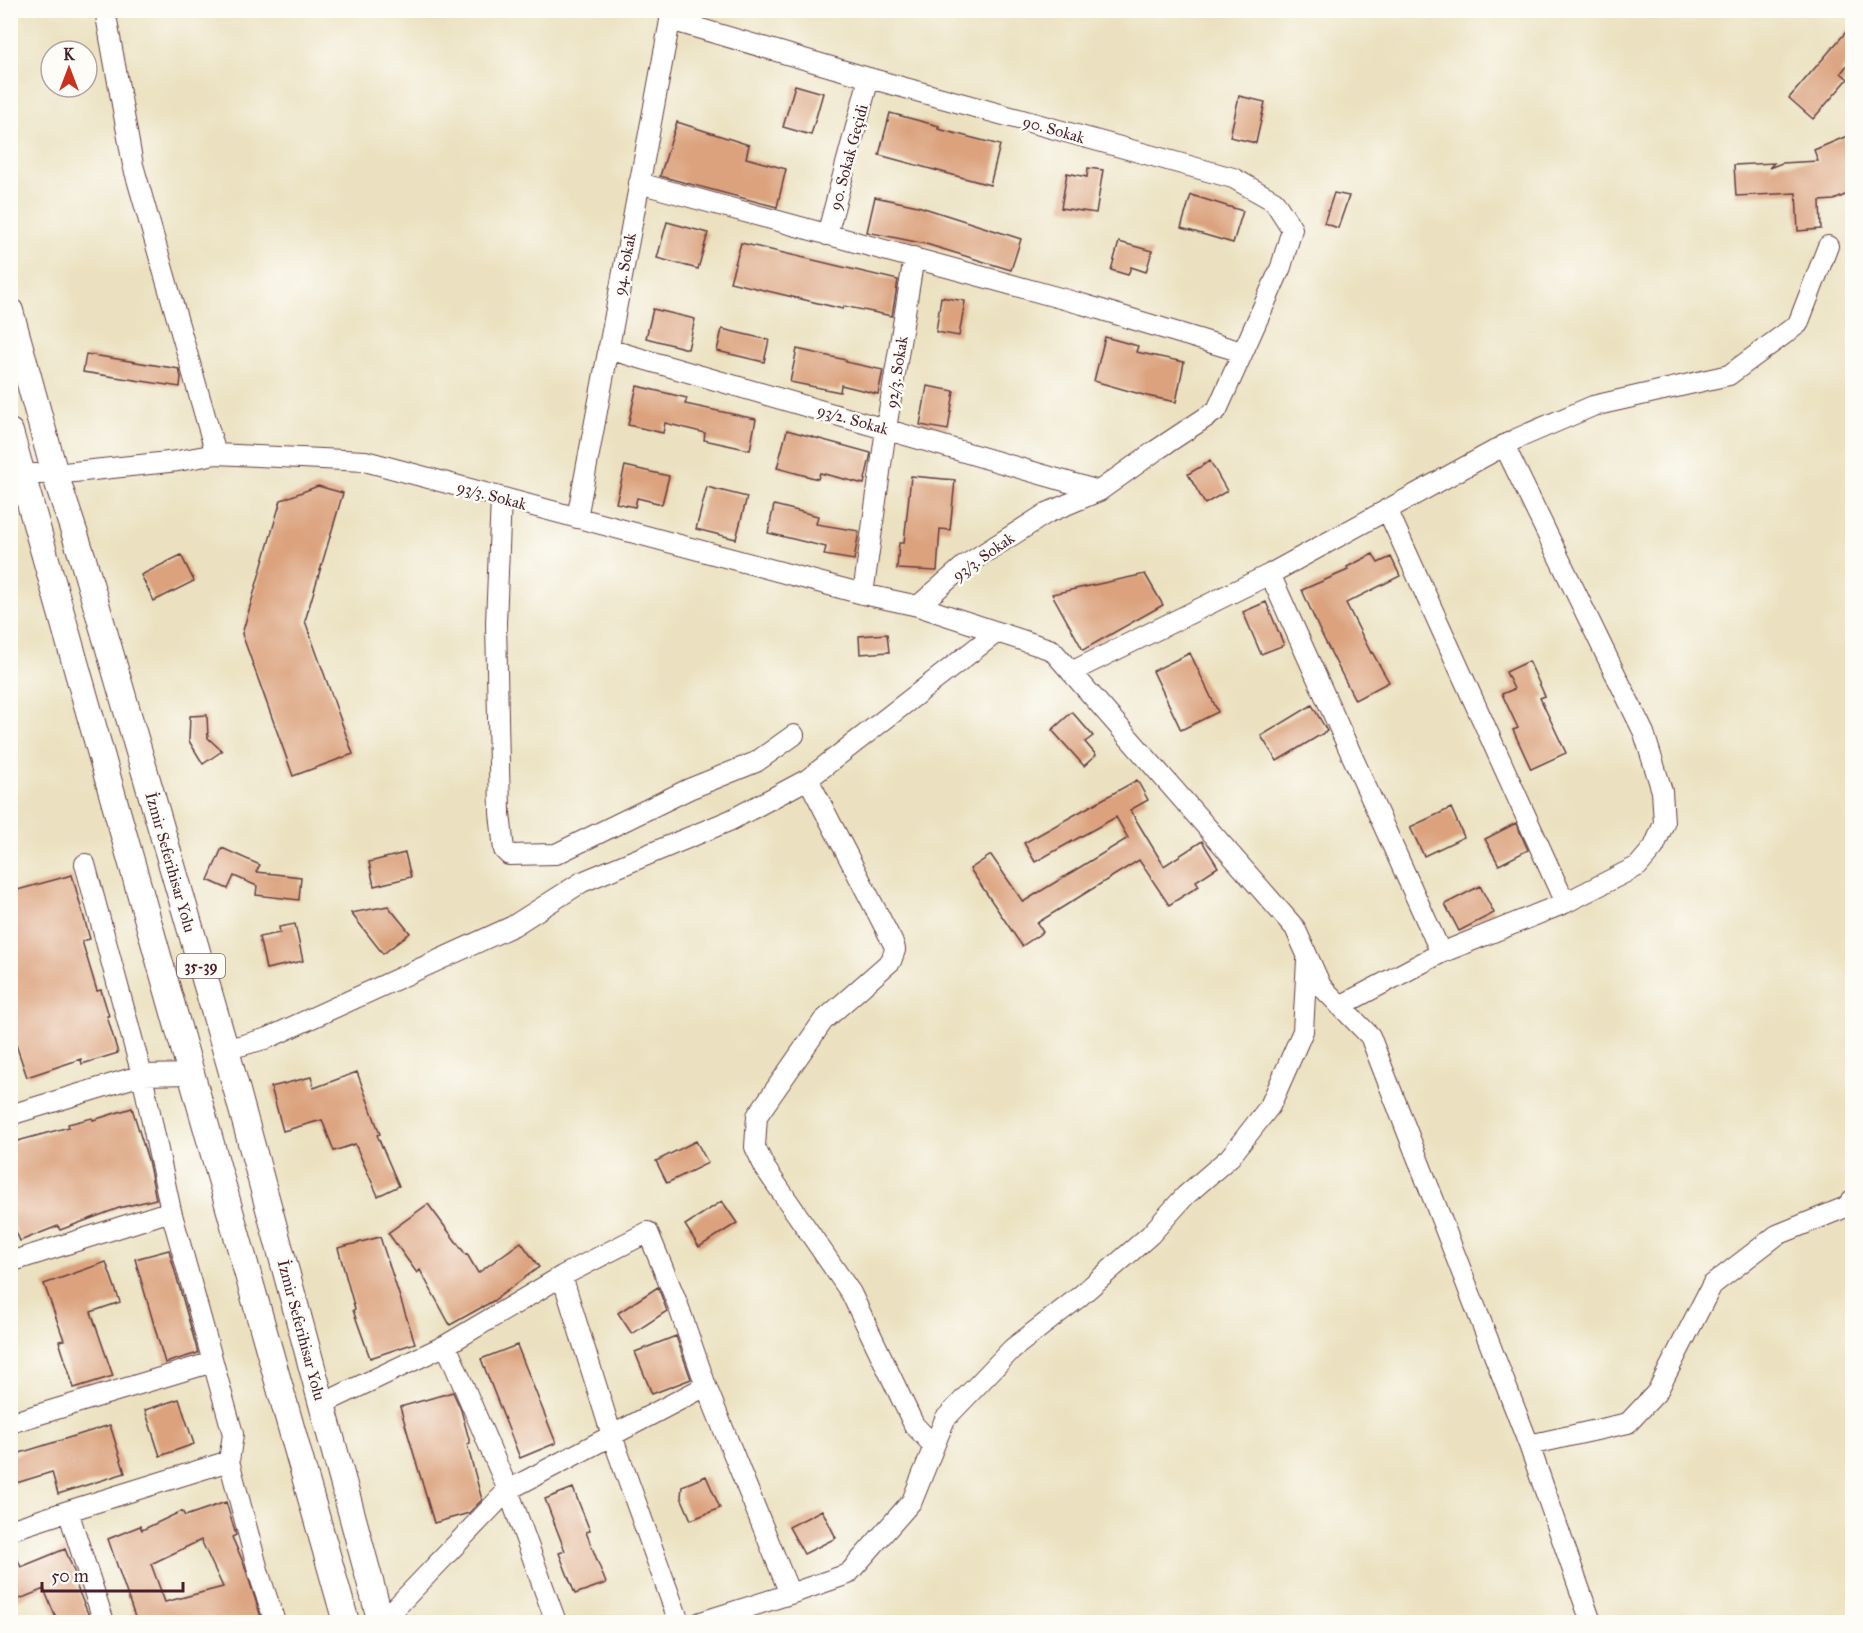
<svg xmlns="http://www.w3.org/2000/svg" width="1863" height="1633" font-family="'IM FELL Great Primer',serif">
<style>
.building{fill:#dba27d;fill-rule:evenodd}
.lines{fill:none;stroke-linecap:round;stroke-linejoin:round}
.minor-casing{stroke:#623c41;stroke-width:22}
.major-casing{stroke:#623c41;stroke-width:28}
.minor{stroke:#fff;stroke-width:20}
.major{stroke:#fff;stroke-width:26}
.labels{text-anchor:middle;stroke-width:5;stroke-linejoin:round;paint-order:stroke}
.shield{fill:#fdfcf7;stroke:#806168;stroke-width:1.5}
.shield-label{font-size:15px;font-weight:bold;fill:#4a1f2b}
.street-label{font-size:16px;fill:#4a1f2b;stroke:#fdfcf7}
</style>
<rect width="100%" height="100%" fill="#fdfcf7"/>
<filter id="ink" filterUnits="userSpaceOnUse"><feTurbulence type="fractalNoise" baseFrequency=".0167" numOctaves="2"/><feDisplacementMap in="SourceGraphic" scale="12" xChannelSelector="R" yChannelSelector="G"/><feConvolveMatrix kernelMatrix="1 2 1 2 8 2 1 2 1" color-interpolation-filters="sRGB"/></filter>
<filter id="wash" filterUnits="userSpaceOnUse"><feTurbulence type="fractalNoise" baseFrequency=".008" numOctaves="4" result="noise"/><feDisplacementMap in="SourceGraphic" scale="24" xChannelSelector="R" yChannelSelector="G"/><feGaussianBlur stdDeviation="1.35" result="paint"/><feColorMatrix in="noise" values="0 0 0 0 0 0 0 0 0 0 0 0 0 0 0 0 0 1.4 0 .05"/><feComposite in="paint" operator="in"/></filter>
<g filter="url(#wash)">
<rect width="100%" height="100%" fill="#ebe1c0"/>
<g id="blocks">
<path class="building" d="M1852,25V59L1841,73L1848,79L1813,119L1789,98Z
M795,85L823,93L811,135L783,127Z
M1239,96L1265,102L1256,143L1230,137Z
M890,113L939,126L938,129L1000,145L990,185L879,155Z
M677,122L749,145L746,158L786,169L777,207L660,176Z
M1852,134V192L1834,200L1820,201L1821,229L1798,231L1796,193L1736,196L1734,165L1774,163L1769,168L1782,163L1818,161L1814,150Z
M1088,168L1103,170L1096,213L1061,208L1067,173L1087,177Z
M1334,193L1349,196L1338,228L1324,223Z
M1191,195L1243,211L1233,243L1181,228Z
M875,197L918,206L1021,239L1011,270L926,244L867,232Z
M667,222L708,233L698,269L657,258Z
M1119,242L1152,251L1146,272L1131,267L1128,275L1111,270Z
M741,243L898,280L892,316L844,306L843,309L730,282Z
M941,297L965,301L959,336L936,332Z
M653,309L695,319L688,349L646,338Z
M722,329L769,340L764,362L717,351Z
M1105,337L1138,346L1136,352L1184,362L1176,402L1147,396L1094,381Z
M797,349L846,360V362L883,370L878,394L841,385L840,392L790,382Z
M86,354L179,369L181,377L180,387L83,372Z
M637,386L687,398L685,404L756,419L750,450L704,440L705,433L665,423L663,433L628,425Z
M927,386L954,391L948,430L920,425Z
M787,430L871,453L864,484L820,473L818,479L777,468Z
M1210,461L1227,491L1205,504L1188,474Z
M625,466L669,476L662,504L637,498L635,507L616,503Z
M911,476L955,480L950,530L940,529L937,571L897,569L899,543H904Z
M318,486L343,493L305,621L353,754L293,776L242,634L281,500Z
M707,487L747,497L736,539L696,529Z
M774,505L818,516L816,524L859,531L854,560L824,555L826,547L768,533Z
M1373,554L1378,563L1391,557L1400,576L1346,603L1371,653L1372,652L1389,682L1355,700L1319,629L1302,590L1348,570L1347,567Z
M181,555L194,581L154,601L141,575Z
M1145,574L1163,605L1083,650L1052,594Z
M1266,602L1284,645L1261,654L1243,612Z
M887,634L889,652L860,654L859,636Z
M1190,653L1218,712L1181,730L1153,671Z
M1529,661L1545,696L1540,698L1566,753L1531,769L1513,730L1518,728L1502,694L1514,689L1506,672Z
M1312,705L1327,731L1277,761L1261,736Z
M1072,712L1093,736L1085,742L1096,755L1084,766L1052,730Z
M207,715L208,738L222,751L203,764L189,741L190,716Z
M1137,780L1148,800L1130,810L1164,866L1202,841L1218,867L1196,881L1199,886L1169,905L1139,860L1037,923L1043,932L1022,946L970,869L991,855L1023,902L1128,838L1116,817L1035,862L1024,843Z
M1451,808L1464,837L1424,856L1410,827Z
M1516,823L1528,850L1499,865L1485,839Z
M222,848L260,865L256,872L301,877L299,900L256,895L257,886L234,876L228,889L208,880Z
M405,853L411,877L374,886L369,862Z
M72,875L90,939L82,941L97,991L101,990L109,1016H107L118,1053L82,1064L81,1059L27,1077L10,1027V892Z
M1480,886L1494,913L1459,931L1445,904Z
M388,906L410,933L383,954L351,913Z
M295,924L303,961L266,969L259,937L280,933L279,927Z
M357,1072L380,1134L377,1135L399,1186L378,1196L355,1144L334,1151L322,1120L283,1131L271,1087L311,1077L314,1088Z
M132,1108L148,1160L156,1199L119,1208L60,1230L58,1226L20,1241L10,1217V1143L69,1127L68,1124L92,1118L93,1120Z
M696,1141L708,1163L667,1183L656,1161Z
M722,1201L737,1223L699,1247L685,1225Z
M428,1204L466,1255L467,1254L478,1273L521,1242L539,1267L493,1301L450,1325L420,1270L417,1273L388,1233Z
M380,1237L415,1343L370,1358L353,1310L355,1309L338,1248Z
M169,1250L198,1353L165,1363L135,1259Z
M106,1262L120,1302L91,1312L113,1376L74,1388L59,1341L64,1340L44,1284Z
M658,1287L667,1311L632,1334L618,1313Z
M676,1336L691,1379L652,1394L635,1352Z
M517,1345L556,1443L520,1458L481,1359Z
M453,1392L461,1410L470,1443L467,1444L482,1500L469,1513L434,1523L400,1407Z
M179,1399L194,1444L160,1456L145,1410Z
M110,1425L125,1473L58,1494L52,1472L10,1485V1456Z
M706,1476L720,1508L691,1520L681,1497L682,1486Z
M573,1488L590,1531L586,1532L606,1583L575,1594L559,1553L565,1551L545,1499Z
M226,1502L236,1535L232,1537L244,1564L263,1623H137L108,1539L140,1526L142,1530L182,1511L185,1516ZM201,1540L223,1587L165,1602L151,1564Z
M822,1510L836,1538L804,1554L789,1527Z
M10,1542L21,1567L65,1549L77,1579L74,1580L92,1623H58L44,1589L10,1603Z"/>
</g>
</g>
<g filter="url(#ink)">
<use href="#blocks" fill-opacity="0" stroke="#623c41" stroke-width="1.5"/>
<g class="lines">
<defs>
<path id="minor" d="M105,10L133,165L216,454
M670,20L869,78L1233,178L1274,201L1292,229L1281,267L1217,410L1155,451L1099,491L1047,513L964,566L918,606
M639,183L1082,304L1242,352
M827,235L869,78
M608,349L1099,491
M10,478L23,474H55L178,461L216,454L365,461L863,594L918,606L1052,650L1295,928L1321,986L1370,1036L1529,1445L1591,1622
M501,498L496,623L500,813L504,850L509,855L556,854L689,789L756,762L794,735
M1387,509L1565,903
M577,518L672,10
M1270,574L1441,953
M863,594L886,429L914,257
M1071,672L1270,574L1516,439L1593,406L1729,375L1798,324L1828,246
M808,779L894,945L895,950L891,961L823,1021L757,1116L755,1147L765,1168L851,1293L914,1425L934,1446
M85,864L142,1075L171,1211L233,1434L229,1461L259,1574L275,1622
M1340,1006L1441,953L1565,903L1638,866L1654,847L1664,823L1662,791L1644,733L1504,445
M225,1050L268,1038L513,926L582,882L731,820L808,779L997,632
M10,1115L142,1075L193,1074
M10,1262L171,1211
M562,1276L612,1436L679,1622
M446,1345L508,1490L556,1622
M322,1404L446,1345L562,1276L648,1232L678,1305L706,1386L790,1594L701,1622
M10,1423L213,1362
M1529,1445L1628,1423L1657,1392L1712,1285L1777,1235L1846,1207L1852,1200
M68,1511L229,1461
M10,1530L68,1511L104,1622
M790,1594L848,1574L912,1501L945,1419L1012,1349L1079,1297L1150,1235L1185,1196L1230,1157L1270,1106L1303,1031L1307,960
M382,1622L508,1490L706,1386"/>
<path id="major" d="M10,311L55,474L82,556L230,1065L381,1622
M10,432L346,1622"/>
</defs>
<use href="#minor" class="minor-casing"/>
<use href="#major" class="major-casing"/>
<use href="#minor" class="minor"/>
<use href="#major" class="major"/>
</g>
</g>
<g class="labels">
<rect class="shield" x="177" y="954" width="48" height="24" rx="4.5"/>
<g class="shield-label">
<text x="201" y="971">35-39</text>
</g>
<g class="street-label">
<text transform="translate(1054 129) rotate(16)" y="6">90. Sokak</text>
<text transform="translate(848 157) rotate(-75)" y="6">90. Sokak Geçidi</text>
<text transform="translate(624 264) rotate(-79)" y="6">94. Sokak</text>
<text transform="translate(896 372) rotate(-81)" y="6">92/3. Sokak</text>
<text transform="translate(853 419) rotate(16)" y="6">93/2. Sokak</text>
<text transform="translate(492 495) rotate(15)" y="6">93/3. Sokak</text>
<text transform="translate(983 556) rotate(-35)" y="6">93/3. Sokak</text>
<text transform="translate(171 862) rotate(74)" y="6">İzmir Seferihisar Yolu</text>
<text transform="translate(302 1330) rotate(75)" y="6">İzmir Seferihisar Yolu</text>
</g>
</g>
<rect width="1863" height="1633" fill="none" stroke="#fdfcf7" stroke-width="36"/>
<g transform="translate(69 69)"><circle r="28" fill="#fdfcf7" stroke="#b5a4a5" stroke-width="1.5"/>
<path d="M0-4.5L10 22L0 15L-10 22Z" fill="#c8321e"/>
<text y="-9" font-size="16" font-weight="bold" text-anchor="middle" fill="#4a1f2b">K</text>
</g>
<path d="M42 1582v9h141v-9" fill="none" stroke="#4a1f2b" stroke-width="3"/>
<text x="51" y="1582" font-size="18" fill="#4a1f2b" stroke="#fdfcf7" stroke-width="4.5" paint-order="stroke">50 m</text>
</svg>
